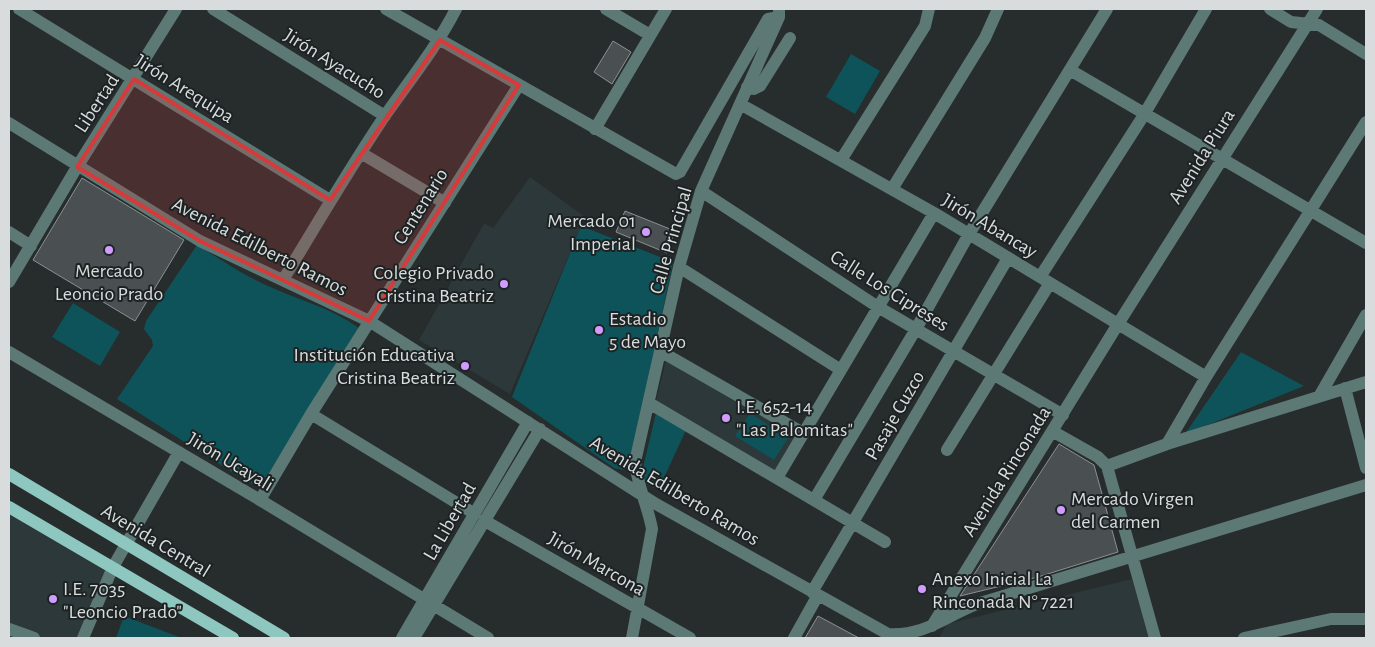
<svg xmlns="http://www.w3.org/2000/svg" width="1375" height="647" font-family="'Alegreya Sans',sans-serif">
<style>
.built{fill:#2c383a}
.green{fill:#0e535a}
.building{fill:#4a4f51;stroke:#8b9093}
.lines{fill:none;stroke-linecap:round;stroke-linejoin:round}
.minor{stroke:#5d7975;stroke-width:12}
.major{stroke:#8dc7c0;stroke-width:12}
.marked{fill:#d63a3a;fill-opacity:0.2;stroke:#d63a3a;stroke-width:4;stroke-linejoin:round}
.poi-dot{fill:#d09dfe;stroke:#1d2223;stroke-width:2}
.labels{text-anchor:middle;stroke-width:4;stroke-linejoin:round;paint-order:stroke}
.street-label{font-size:20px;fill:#d9dcdd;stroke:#1d2223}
.poi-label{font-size:20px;fill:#d9dcdd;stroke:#1d2223;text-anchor:start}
</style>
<rect width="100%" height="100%" fill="#272c2d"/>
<path class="built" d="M530,177L585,217L510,394L419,340L484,223L493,228Z
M666,360L796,436L776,473L656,401Z
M9,507L111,569L80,638H33L9,629Z
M1132,579L1149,638H939L947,624Z"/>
<path class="green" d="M851,54L880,71L855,114L826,97Z
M581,226L673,262L631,461L629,467L624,470L614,468L512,397Z
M197,245C220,259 243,275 268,286C299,300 331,308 359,328L264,481L257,486L246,481L117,399L153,346L152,340L144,329L146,321Z
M73,303L120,332L100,366L52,337Z
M1241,352L1304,386L1185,434Z
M656,413L686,430L662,482L659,487L654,488L643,482L641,476Z
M750,413L788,438L774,460L735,436Z
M124,616L179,637V638H116Z"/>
<path class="building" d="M613,41L631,52L612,84L594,72Z
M82,178L184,240L135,321L33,260Z
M625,211L675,231L667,253L616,232Z
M1059,444L1094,465L1118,552L1038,577L960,596Z
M818,616L859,638H805Z"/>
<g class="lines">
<path class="minor" d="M19,9L330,200
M213,9L385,116
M386,9L676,174L680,172L768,19L779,17
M606,9L650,35
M1270,9L1291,22L1319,25L1366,54
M1070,70L1366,243
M747,87L754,89L760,86L790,38
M740,104L934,213L1206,377
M9,123L200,241L369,321L656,504L888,634C925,636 944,617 977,604L1366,485
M595,129L666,9
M361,153L445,203
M841,160L925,26L929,9
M892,189L985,38L998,9
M701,191L878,307L1063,415
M9,232L31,246
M679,267L841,370
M1040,277L1142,118L1206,9
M283,280C316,225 348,171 384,117C409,81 436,48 456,9
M9,282L77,167L176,9
M660,351L803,433
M9,352L260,500L488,638
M1345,388L1366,468
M1320,395L1366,315
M649,403L885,542
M311,414L475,514
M1052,431L1098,457L1107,466L1155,638
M1167,444L1206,377L1366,122
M947,450L1050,283
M1107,466L1167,444L1366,382
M777,478L934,213
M260,500L311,414L519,85
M814,500L916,329L969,234L1107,9
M485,521L690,638
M812,592L1008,258
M932,626L1118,324L1317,9
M9,629L34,638
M83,638L113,567L179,452
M402,638L528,422
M414,638L540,429
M632,638L652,529C648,506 637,485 635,462L679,267L701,191L779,17V9
M794,638L818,595
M1244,638L1331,619H1366"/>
<path class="major" d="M9,474L284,638
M9,507L233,638"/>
</g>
<path class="marked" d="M440,40L519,85L369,321L200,241L77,167L134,79L330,200Z"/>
<g class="poi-dot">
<circle cx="646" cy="232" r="5"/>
<circle cx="109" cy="250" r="5"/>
<circle cx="504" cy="284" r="5"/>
<circle cx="599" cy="330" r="5"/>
<circle cx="465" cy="366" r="5"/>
<circle cx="726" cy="418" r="5"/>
<circle cx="1061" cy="510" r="5"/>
<circle cx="922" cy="589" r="5"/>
<circle cx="53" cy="599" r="5"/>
</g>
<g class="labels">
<g class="street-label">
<text transform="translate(335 63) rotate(32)" y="7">Jirón Ayacucho</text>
<text transform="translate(185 88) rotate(32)" y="7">Jirón Arequipa</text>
<text transform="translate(96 103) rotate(-57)" y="7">Libertad</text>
<text transform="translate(1201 156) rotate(-58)" y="7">Avenida Piura</text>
<text transform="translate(420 206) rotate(-58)" y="7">Centenario</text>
<text transform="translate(990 225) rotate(31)" y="7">Jirón Abancay</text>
<text transform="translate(670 240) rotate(-74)" y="7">Calle Principal</text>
<text transform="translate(260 246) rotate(27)" y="7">Avenida Edilberto Ramos</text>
<text transform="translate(890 290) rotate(32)" y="7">Calle Los Cipreses</text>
<text transform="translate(894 415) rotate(-60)" y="7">Pasaje Cuzco</text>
<text transform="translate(231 461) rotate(31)" y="7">Jirón Ucayali</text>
<text transform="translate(1006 471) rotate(-58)" y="7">Avenida Rinconada</text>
<text transform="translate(675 490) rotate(31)" y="7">Avenida Edilberto Ramos</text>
<text transform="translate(449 521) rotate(-60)" y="7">La Libertad</text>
<text transform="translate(156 540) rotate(31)" y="7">Avenida Central</text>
<text transform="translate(597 563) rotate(30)" y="7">Jirón Marcona</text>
</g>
<g class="poi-label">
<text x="636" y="227" text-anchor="end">Mercado 01<tspan x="636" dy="23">Imperial</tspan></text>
<text x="109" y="277" text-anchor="middle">Mercado<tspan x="109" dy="23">Leoncio Prado</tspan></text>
<text x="494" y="279" text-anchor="end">Colegio Privado<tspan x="494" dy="23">Cristina Beatriz</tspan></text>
<text x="609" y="325">Estadio<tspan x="609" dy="23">5 de Mayo</tspan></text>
<text x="455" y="361" text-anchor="end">Institución Educativa<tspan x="455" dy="23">Cristina Beatriz</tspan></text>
<text x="736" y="413">I.E. 652-14<tspan x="736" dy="23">"Las Palomitas"</tspan></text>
<text x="1071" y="505">Mercado Virgen<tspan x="1071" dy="23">del Carmen</tspan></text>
<text x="932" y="585">Anexo Inicial La<tspan x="932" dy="23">Rinconada N° 7221</tspan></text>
<text x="63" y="595">I.E. 7035<tspan x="63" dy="23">"Leoncio Prado"</tspan></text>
</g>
</g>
<rect width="1375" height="647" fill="none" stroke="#d9dcdd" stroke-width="20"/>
</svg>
